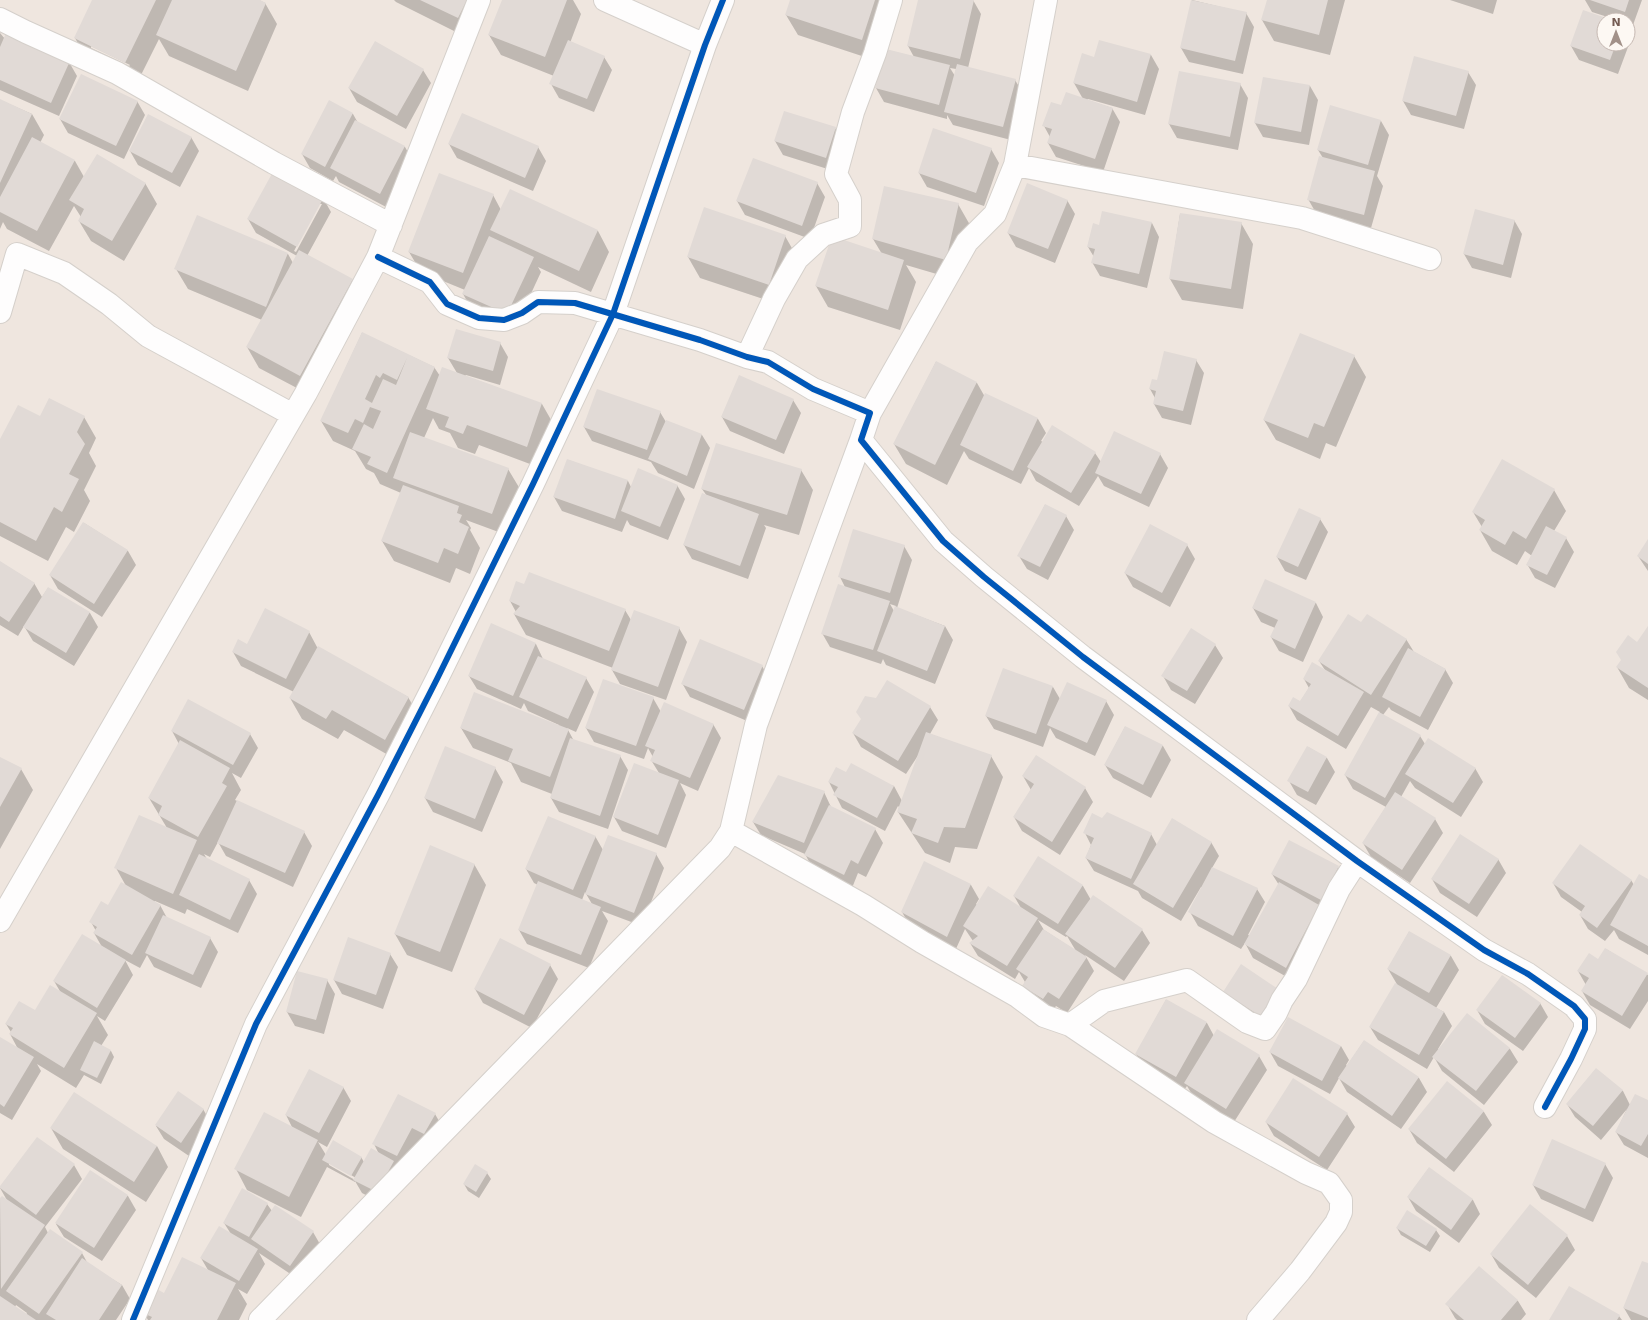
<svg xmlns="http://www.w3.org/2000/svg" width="1648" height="1320" font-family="'DejaVu Sans',sans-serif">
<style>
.residential{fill:#efe6df;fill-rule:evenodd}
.shadow{fill:#0003;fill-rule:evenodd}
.building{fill:#e1dad6;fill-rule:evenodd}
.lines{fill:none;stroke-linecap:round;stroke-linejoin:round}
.minor-casing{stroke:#d5d0cb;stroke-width:24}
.minor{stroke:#fefdfd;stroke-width:22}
.cycleway-casing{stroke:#fdf8f3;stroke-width:8}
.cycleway{stroke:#0057b8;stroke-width:6}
</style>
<rect width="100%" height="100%" fill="#f8f4f0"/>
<path class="residential" d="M0,0H1648V1320H0ZM1604,20H1628V44H1604Z"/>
<path class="shadow" d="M94,0H259L265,3L277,24L248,91L169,56L159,39L137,83L87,59L75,38ZM91,46L130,65L129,66L91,48Z
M394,0H489L470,39L396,2Z
M503,0H573L581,14L570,43L604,57L612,70L594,112L559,98L551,84L554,76L501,55L489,35Z
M791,0H880L874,60L798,35L786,15Z
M919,0H973L981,14L968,68L1015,80L1023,93L1011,140L953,125L947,115V119L884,102L876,88L887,50L914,57L908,46ZM950,68L956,69L955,76Z
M1192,0L1246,13L1254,27L1243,74L1189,62L1181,48Z
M1268,0H1345L1330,55L1274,41L1262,20Z
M1450,0H1497L1493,14Z
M1585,0H1642L1633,25L1628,24V20H1617L1592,12Z
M1584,11L1609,20H1604V44H1628V33L1631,39L1618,74L1579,60L1571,46Z
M0,33L5,39L69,62L77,76L59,116L0,90Z
M1151,55L1159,69L1145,115L1088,99L1087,100L1112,108L1120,122L1103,172L1056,157L1048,143L1050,137L1044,126L1062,107L1083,99L1074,83L1094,58Z
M423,70L431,83L406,129L357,102L349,88Z
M1468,72L1476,85L1464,129L1411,115L1403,101Z
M1264,78L1310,86L1318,100L1309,145L1263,137L1255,123Z
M1240,84L1248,98L1238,150L1177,138L1169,124Z
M0,100L32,114L44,135L40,143L75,161L84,177L145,183L157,204L124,261L91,241L79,221L81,217L74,206L49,251L7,229L3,222L0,229Z
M137,101L145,115L124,159L68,133L60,119Z
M329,102L353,114L358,123L405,147L413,161L388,208L339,182L336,176L333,181L310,168L302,154Z
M1381,121L1389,135L1377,176L1383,186L1371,228L1316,213L1308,199L1323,158L1318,150Z
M835,128L843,142L834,171L783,155L775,141Z
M191,137L199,151L180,187L138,165L130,151Z
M449,144L538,147L546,161L533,191L457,158Z
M991,149L999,163L984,206L927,187L919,173Z
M817,183L825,197L810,239L745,215L737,201Z
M510,191L598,231L609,252L591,292L538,267L541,272L515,328L471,308L463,294L465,290L421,272L409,252L493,195L501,210Z
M323,198L331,212L307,256L352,280L364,301L312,396L259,368L247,347L262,320L188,289L176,269L288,254L293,263L297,256L256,233L248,219ZM319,204H322L296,252L294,251Z
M1067,200L1075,214L1055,263L1016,247L1008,233Z
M958,204L970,225L957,280L906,265L916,282L900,330L828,307L816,286L882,254L873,239Z
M1180,214L1241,223L1253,244L1243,309L1182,300L1170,279Z
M1514,220L1522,234L1511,278L1472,268L1464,254Z
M1152,223L1159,237L1147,288L1100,276L1092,262L1094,257L1088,247Z
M785,236L797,257L781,305L700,278L688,257Z
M362,333L434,367L440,376L457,373L448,358L500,343L508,357L500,385L466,375L465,376L542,404L554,425L538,467L479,445L475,454L458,448L450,433L439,429L433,418L424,438L508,469L520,489L504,534L466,520L471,528L470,530L480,548L470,574L456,568L450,583L394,561L382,541L401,493L380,484L374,473L366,469L355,451L333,441L321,421Z
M1354,356L1366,377L1336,447L1326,443L1320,459L1276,440L1264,420Z
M1196,360L1204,373L1191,425L1162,418L1154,404L1155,398L1150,389L1158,381Z
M936,362L977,383L985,397L986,395L1038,419L1046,433L1041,441L1043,442L1095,453L1101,462L1160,454L1168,468L1149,507L1104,486L1098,476L1079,506L1036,481L1029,468L1021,484L969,459L964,451L947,485L906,464L894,444Z
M793,400L801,413L784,454L730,431L722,417Z
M660,412L666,422L702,435L710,448L694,489L658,473L651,462L592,441L584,427Z
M40,417H84L96,438L89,453L96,466L84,490L90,501L74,532L66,527L48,561L0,536V441Z
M568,460L628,481L631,487L677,485L685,499L668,540L630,525L627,520L622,532L562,511L554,497Z
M801,470L813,490L799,535L764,525L766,528L748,579L692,559L684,545L707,496L702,489Z
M1554,490L1566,511L1554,531L1566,538L1574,552L1555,588L1535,578L1527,564L1532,556L1525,551L1517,565L1492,551L1480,530L1482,527L1473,512Z
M1045,505L1066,516L1074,530L1048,580L1027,569L1019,556Z
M1320,519L1328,532L1306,580L1285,571L1277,557Z
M84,523L128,551L136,565L102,617L58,589L50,575Z
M1648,541V571L1638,556Z
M1187,545L1195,559L1170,607L1133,587L1125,573Z
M904,546L912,560L897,608L945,626L953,640L935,684L886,665L883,659L881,664L830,647L822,633L845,587L840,577ZM890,604L896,606L894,611Z
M0,562L34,583L42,597L48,588L90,613L98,627L74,666L33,641L24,626L18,636L0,625Z
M510,601L625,610L631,620L679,628L687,642L666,700L620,684L612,670L613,668L526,635L514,614L516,612Z
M1316,603L1323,617L1303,662L1279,651L1271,637L1275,628L1261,622L1253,608Z
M1362,623L1406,639L1414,652L1445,669L1453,683L1428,730L1391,710L1389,707L1383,715L1420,736L1425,744L1475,768L1483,782L1461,817L1415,788L1410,781L1401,797L1435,819L1443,833L1410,883L1371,857L1363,843L1386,807L1353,789L1345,775L1380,712L1371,707L1346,749L1297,720L1289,706L1300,702L1309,688L1304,679L1325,670L1319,661Z
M491,625L536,644L543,659L586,678L594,692L576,732L567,728L574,741L620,756L628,770L608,829L559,812L551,798L552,794L521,782L511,763L473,748L461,728L558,726L559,725L528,711L524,703L521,709L477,689L469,676Z
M1648,628V700L1629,688L1617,667L1638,643Z
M309,632L317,647L408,697L420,718L397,760L344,730L338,739L302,719L290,698L294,692L241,666L233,652L248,645Z
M1215,645L1223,658L1195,704L1171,690L1163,676Z
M762,666L770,680L752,723L690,697L682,683Z
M1053,687L1060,699L1106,701L1114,715L1095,756L1056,738L1050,728L1043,747L994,729L986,716Z
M653,698L661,712L713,724L721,738L698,791L680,783L686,795L666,848L622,831L614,817L659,773L651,760L653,757L648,748L644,759L594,742L586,728Z
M188,701L250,734L258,748L241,778L232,773L241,790L235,800L304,832L312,846L293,887L226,856L218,842L210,857L204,854L207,859L249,880L257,894L238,933L187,909L185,914L155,901L154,902L160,905L167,918L210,938L218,952L201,988L154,967L147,955L140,968L125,960L133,975L105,1021L97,1016L108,1035L101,1046L111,1051L114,1057L101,1084L84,1075L76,1088L37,1064L41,1071L12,1120L0,1113V1038L18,1049L10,1034L11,1032L6,1024L35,1012L61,993L54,981L102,947L94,933L96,931L91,922L109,906L126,886L116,868L167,828L149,798L179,744L172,731Z
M930,707L938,720L930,734L991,756L1003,777L977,849L955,847L950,863L925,853L898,812L899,807L898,806L885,831L842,808L829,782L847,774L894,786L902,801L919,754L906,774L861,747L853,733L862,719Z
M1125,727L1163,746L1171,760L1151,798L1113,778L1105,765Z
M1308,747L1327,758L1335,772L1316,805L1297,795L1289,781Z
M0,758L21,769L33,790L0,849Z
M495,768L503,782L482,832L433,812L425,798Z
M1023,776L1085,788L1093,802L1060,855L1022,831L1014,817L1031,790Z
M824,792L831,807L875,829L883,843L866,877L858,873L852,888L813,869L805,854L761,835L753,822Z
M1103,819L1151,834L1157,845L1211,842L1219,856L1212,868L1257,889L1265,902L1248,935L1250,936L1279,885L1272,874L1338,867L1346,881L1294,981L1253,958L1245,943L1241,949L1198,926L1190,912L1203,887H1201L1181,921L1142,898L1138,891L1094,871L1086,858L1091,845L1085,833Z
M595,836L603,850L656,854L664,868L642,926L602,911L608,921L589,968L527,944L519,930L538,885L534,883L526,869ZM585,892L592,904L582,900Z
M1038,858L1083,886L1091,900L1142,930L1150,943L1124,981L1085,955L1094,971L1067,1013L1056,1006L1051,1013L1031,1000L1023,986L1025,982L1019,972L1015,979L978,956L970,943L973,941L965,929L955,951L910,926L902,912L924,863L971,885L979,899L976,904L977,905L1021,908L1014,896ZM1038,920L1066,937L1067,936L1076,951L1044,930Z
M1498,859L1506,873L1477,917L1440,893L1432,879Z
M474,864L486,885L452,972L407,955L395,934Z
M1631,880L1634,885L1648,880V955L1619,939L1614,930L1605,941L1588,929L1580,915L1582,912L1561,897L1553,883Z
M1409,932L1451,956L1459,970L1436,1008L1444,1012L1452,1026L1438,1049L1439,1050L1467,1015L1510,1049L1518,1062L1484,1105L1442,1071L1434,1057L1427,1069L1378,1040L1370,1027L1398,986L1388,969Z
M1606,949L1648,975V1001L1630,1029L1590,1005L1582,991L1586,985L1578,971L1599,960Z
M390,954L398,967L383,1009L342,994L334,980Z
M550,965L558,979L532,1028L483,1003L475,989Z
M327,980L335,994L324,1034L295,1026L287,1012Z
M1224,992L1285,1003L1268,1029L1232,1006Z
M1166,1000L1207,1023L1214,1036L1259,1056L1267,1070L1234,1122L1193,1096L1187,1086L1184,1090L1144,1067L1136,1054Z
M1540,1003L1548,1017L1523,1051L1485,1024L1477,1010Z
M1364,1041L1419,1078L1427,1092L1401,1129L1347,1092L1339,1078L1330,1094L1278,1066L1270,1052L1341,1046L1349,1060L1346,1065L1347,1066Z
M1596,1069L1623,1091L1630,1105L1648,1102V1158L1624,1145L1616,1132L1627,1109L1601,1140L1575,1117L1567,1104Z
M1447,1083L1484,1112L1492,1125L1454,1172L1417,1143L1409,1129Z
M343,1087L351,1101L327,1147L318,1142L326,1155L361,1157L364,1162L379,1154L374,1144L435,1114L443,1128L405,1169L395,1164L401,1175L385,1205L362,1193L355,1181V1182L327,1167L301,1217L247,1190L236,1169L293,1129L286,1115ZM329,1162L356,1178L355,1180L329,1165Z
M203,1109L211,1123L189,1156L164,1139L156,1126Z
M1347,1114L1355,1127L1327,1170L1274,1136L1266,1122Z
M51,1128L157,1146L168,1167L146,1202L63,1149Z
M1605,1164L1613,1178L1593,1222L1541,1199L1533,1185Z
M74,1165L82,1179L45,1227L48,1233L82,1253L88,1264L122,1285L130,1299L116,1320H0V1200L2,1197L8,1202L0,1188ZM16,1305L27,1313L26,1315L15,1307Z
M1429,1168L1473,1200L1480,1214L1459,1243L1416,1211L1408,1197Z
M90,1172L128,1196L136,1210L102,1261L64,1237L56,1224Z
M487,1173L491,1179L479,1198L468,1191L464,1184Z
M267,1204L272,1211L313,1232L321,1246L298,1279L259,1253L265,1264L247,1294L238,1289L247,1304L239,1320H148L144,1313L165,1294L208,1270L201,1258L231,1234L224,1223Z
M1397,1228L1436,1230L1440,1236L1430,1252L1401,1235Z
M1567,1236L1575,1250L1536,1298L1499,1268L1491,1254Z
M1648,1265V1320H1631L1624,1308Z
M1479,1267L1518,1301L1526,1314L1521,1320H1457L1455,1318L1447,1304Z
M1619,1316L1622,1320H1551Z"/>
<path class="building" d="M92,0H156L125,63L74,38Z
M172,0H260L266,3L236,71L156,35Z
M420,0H467L458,18Z
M502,0H567L545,57L488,35Z
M790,0H875L862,40L785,15Z
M918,0H974L960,59L907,46Z
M1191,0L1247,12L1235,61L1180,48Z
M1267,0H1328L1319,35L1261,20Z
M1590,0H1629L1625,12Z
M1583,10L1612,20H1604V44H1616L1610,60L1570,46Z
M6,33L70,61L51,103L0,80V47Z
M568,40L605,56L587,99L549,84Z
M1099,40L1151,54L1137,102L1073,83L1082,53L1094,57Z
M375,41L424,69L397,116L348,88Z
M886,49L950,65L939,105L875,88Z
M1414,56L1469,71L1456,116L1402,101Z
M957,64L1016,79L1003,127L944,112Z
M1179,71L1241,83L1230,137L1168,124Z
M81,74L138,101L116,146L59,119Z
M1263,77L1310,85L1301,132L1254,123Z
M1066,92L1113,108L1095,159L1047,143L1052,129L1042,126L1051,102L1061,105Z
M0,99L32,114L0,183Z
M329,100L353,113L325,167L301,154Z
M1330,105L1381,120L1368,165L1317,150Z
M784,111L836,127L826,158L774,141Z
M462,113L539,146L525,178L448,144Z
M148,114L192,137L172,173L129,151Z
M355,120L405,146L380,194L330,168Z
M933,128L992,148L976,193L918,173Z
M32,137L75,160L37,231L0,212V197Z
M97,154L146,183L112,241L78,221L84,209L69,200Z
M1319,156L1375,171L1364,215L1307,200Z
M753,158L818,182L802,226L736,201Z
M274,170L324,197L297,247L247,219Z
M439,173L494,194L463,273L408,252Z
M1027,183L1068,200L1048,249L1007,233Z
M884,186L959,203L946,260L872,239Z
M510,189L598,230L579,271L490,230Z
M704,207L786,235L769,285L687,257Z
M1475,209L1515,220L1503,265L1463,254Z
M1102,211L1152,222L1139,274L1091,263L1095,249L1087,247L1093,223L1099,225Z
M1180,213L1242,222L1231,289L1169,279Z
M197,215L288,253L266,307L174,269Z
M489,236L534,257L507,314L462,294Z
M832,236L904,260L888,310L815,286Z
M299,250L353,279L300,376L246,347Z
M456,329L501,342L493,371L447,358Z
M362,332L435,367L387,473L367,464L371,457L352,449L364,424L373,429L381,411L370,407L363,423L355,419L348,433L320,421ZM407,358L396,385L383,379L372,403L365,399L376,375L380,378L383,373L397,380Z
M1300,333L1355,355L1324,427L1314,423L1308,438L1263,420Z
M1164,351L1197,359L1183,411L1153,404L1156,391L1149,389L1152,379L1157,380Z
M936,361L977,382L935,465L893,444Z
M442,367L542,403L527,447L467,425L463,434L445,427L449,417L426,409Z
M739,375L794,399L776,440L721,417Z
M597,389L661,411L647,450L583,427Z
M985,393L1038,418L1013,471L960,445Z
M49,398L85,416L77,432L85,444L69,474L79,479L62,512L54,507L36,541L0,522V439L18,405L40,416Z
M666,420L702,434L687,476L648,459Z
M1052,425L1096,452L1071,493L1027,467Z
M1114,431L1161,453L1141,494L1095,473Z
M410,432L509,468L492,514L393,478Z
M716,443L802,469L787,515L701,489Z
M567,459L628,480L615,519L553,497Z
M1502,459L1555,489L1526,539L1513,531L1505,545L1479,530L1485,520L1472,512Z
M638,468L678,485L660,527L621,511Z
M403,485L459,506L457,513L462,515L459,522L469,527L458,554L444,548L438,563L381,541Z
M702,493L759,514L740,566L683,545Z
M1045,504L1067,515L1040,567L1017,556Z
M1299,508L1321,518L1298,567L1276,557Z
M83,522L128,550L94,604L49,575Z
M1150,524L1188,544L1162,593L1124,573Z
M1546,526L1567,537L1547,575L1526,565Z
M853,529L905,545L890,593L838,577Z
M1648,539V564L1637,556Z
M0,561L35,583L9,622L0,616Z
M529,572L626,609L609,651L513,614L520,606L509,601L516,581L524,584Z
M1265,579L1316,602L1295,649L1270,637L1278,620L1252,608Z
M838,584L890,601L873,650L821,634Z
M48,587L90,612L66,653L23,627Z
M895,606L945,626L927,671L877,651Z
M265,608L310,631L286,679L232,652L238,639L247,644Z
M634,610L680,627L658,687L611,670Z
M1348,614L1361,622L1367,614L1407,639L1371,695L1318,661Z
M491,623L536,643L513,696L468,676Z
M1648,626V688L1616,667L1621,660L1616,652L1628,635L1637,642Z
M1191,628L1216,644L1187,691L1161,676Z
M700,639L763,665L744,710L681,684Z
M318,646L409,697L385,740L332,710L326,719L289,698Z
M1408,648L1446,669L1420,717L1382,697Z
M538,656L587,677L568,719L519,697Z
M1312,662L1364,692L1338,736L1288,706L1293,697L1300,701L1311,684L1303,679Z
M1003,668L1053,686L1036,734L985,716Z
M603,679L654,697L636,746L585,728Z
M887,680L931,706L898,761L852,733L861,719L856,712L865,696L876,698Z
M1067,682L1107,700L1087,743L1047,725Z
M474,692L569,729L550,777L508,761L513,749L460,728Z
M188,699L251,733L233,765L171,731Z
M664,702L714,724L690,778L650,761L655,750L645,746Z
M1379,712L1421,735L1385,798L1344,775Z
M1125,726L1163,745L1143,785L1104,765Z
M926,732L992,755L965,828L944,827L938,843L911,833L917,819L897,812Z
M570,738L621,755L600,816L550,798Z
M1428,738L1476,768L1453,803L1405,774Z
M180,740L230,768L222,783L227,786L198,837L158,815L162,806L148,798Z
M445,746L496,767L475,819L424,798Z
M1307,746L1327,757L1308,792L1287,781Z
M1036,755L1086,787L1052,842L1013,817L1034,784L1022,776Z
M0,757L22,768L0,807Z
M634,763L679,780L658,835L613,817Z
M851,763L894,786L877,818L833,795L838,787L828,782L836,767L846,772Z
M778,775L825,791L804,843L752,822Z
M1395,792L1436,818L1402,870L1362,843Z
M237,800L305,831L285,873L217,843Z
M829,805L876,828L858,864L851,860L844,875L804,855Z
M1107,812L1152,833L1131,879L1085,858L1094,838L1083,833L1092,813L1102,818Z
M139,815L197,840L173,894L114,868Z
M548,816L596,836L573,890L525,869Z
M1172,818L1212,842L1173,908L1133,884Z
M1460,834L1499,859L1469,904L1431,879Z
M608,835L657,853L634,913L585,894Z
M1289,840L1339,866L1321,900L1271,874Z
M1580,844L1632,880L1597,928L1579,915L1585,906L1552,883Z
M430,845L475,864L440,952L394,934Z
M199,854L250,879L230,920L179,895Z
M1038,856L1083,885L1058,924L1013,896Z
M924,861L971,884L947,937L901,912Z
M1212,867L1258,888L1233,936L1188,912Z
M1639,874L1648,879V946L1610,925Z
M538,881L601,907L581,955L518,930Z
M121,882L161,905L132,955L93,933L97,927L89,922L101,901L108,905Z
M1279,882L1319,905L1286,968L1244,944Z
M988,886L1038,918L1007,966L969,943L978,936L963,926Z
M1093,895L1143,929L1115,968L1065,934Z
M163,915L211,937L193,975L145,953Z
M1043,929L1087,957L1059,999L1048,992L1043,999L1022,986L1028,977L1016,969Z
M1409,931L1451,955L1429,993L1387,969Z
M82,934L126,960L97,1008L53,981Z
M348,937L391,953L376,995L333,980Z
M500,938L551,964L524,1015L474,989Z
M1605,948L1648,973L1622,1016L1581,991L1589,978L1577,971L1589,953L1598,959Z
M1241,964L1278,989L1260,1016L1223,992Z
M297,971L328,979L316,1020L286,1012Z
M1502,975L1541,1003L1515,1038L1476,1010Z
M1395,983L1444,1012L1419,1055L1369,1027Z
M50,985L97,1013L64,1068L9,1034L13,1028L5,1024L19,1001L35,1010Z
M1166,999L1207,1022L1176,1077L1135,1054Z
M1467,1013L1510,1048L1476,1091L1432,1057Z
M1288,1017L1341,1046L1322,1081L1269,1052Z
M1217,1029L1260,1055L1226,1109L1184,1083Z
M0,1037L34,1057L4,1107L0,1104Z
M1364,1040L1419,1077L1392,1116L1338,1078Z
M94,1041L111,1050L97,1078L80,1070Z
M1596,1068L1623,1090L1593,1126L1566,1104Z
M309,1069L344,1087L319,1133L285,1115Z
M1293,1078L1348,1113L1319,1157L1265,1122Z
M1447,1081L1484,1111L1446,1159L1408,1129Z
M178,1091L204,1109L181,1143L155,1125Z
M74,1092L157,1146L134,1182L50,1128Z
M398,1094L436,1113L424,1134L412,1128L397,1156L372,1144Z
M1635,1094L1648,1100V1134L1641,1146L1615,1132Z
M264,1112L318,1140L289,1197L234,1169Z
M37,1137L75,1164L36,1215L0,1188V1186Z
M1552,1139L1606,1163L1585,1209L1532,1185Z
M333,1140L362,1157L351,1176L322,1160Z
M371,1148L394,1161L377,1192L353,1180Z
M475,1164L488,1172L476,1192L463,1184Z
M1429,1167L1473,1199L1451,1230L1407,1197Z
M90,1170L128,1195L94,1248L55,1223Z
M242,1188L268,1203L249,1237L223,1223Z
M2,1196L45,1225L1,1289L0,1198Z
M1530,1204L1568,1235L1528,1285L1490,1254Z
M275,1205L314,1231L290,1266L251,1239Z
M1407,1210L1437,1229L1426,1246L1396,1228Z
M219,1226L258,1249L239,1281L200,1258Z
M50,1229L83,1252L39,1314L6,1291Z
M182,1257L236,1283L217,1320H150L152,1317L143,1313L155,1288L164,1293Z
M82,1258L122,1285L99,1320H56L46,1314Z
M1642,1261L1648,1263V1318L1623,1308Z
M1479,1266L1518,1300L1501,1320H1464L1445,1304Z
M1569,1286L1620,1315L1617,1320H1549Z
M0,1296L36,1320H0Z"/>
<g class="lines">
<defs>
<path id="minor" d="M605,0L705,45
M0,19L26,32L117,73L274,163L391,225
M1015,165L1302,218L1430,259
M378,257L430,282L447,304L479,318L504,320L522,313L538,302L575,303L700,340L747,357L768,362L813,389L870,413L861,440L943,541L984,577L1083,657L1357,861L1484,950L1528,974L1574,1006L1585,1019V1029L1571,1059L1545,1107
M0,312L17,254L64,273L109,304L148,336L293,415
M747,357L774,299L797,259L823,235L850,226V200L836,174L853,112L875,53L891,0
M870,413L967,242L995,214L1015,165L1046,0
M731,831L863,905L922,942L1017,996L1044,1016L1070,1025L1104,1001L1187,980L1247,1022L1265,1029L1276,1013L1282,1000L1296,979L1339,889L1357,861
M0,921L306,393L378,257L479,0
M1070,1025L1214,1122L1306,1173L1329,1183L1341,1200V1212L1336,1223L1300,1271L1258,1320
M133,1320L256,1024L378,795L437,679L533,484L613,314L705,45L723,0
M260,1320L720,848L731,831L756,725L861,440"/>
</defs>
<use href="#minor" class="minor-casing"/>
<use href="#minor" class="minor"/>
<defs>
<path id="cycleway" d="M378,257L430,282L447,304L479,318L504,320L522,313L538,302L575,303L700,340L747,357L768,362L813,389L870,413L861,440L943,541L984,577L1083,657L1357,861L1484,950L1528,974L1574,1006L1585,1019V1029L1571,1059L1545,1107
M133,1320L256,1024L378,795L437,679L533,484L613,314L705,45L723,0"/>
</defs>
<use href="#cycleway" class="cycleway-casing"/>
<use href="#cycleway" class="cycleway"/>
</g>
<g transform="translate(1616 32)"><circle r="19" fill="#fdf8f3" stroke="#c6b9b3"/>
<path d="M0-3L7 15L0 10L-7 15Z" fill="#a29189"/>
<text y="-6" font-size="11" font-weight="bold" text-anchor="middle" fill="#745b52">N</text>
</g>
</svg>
